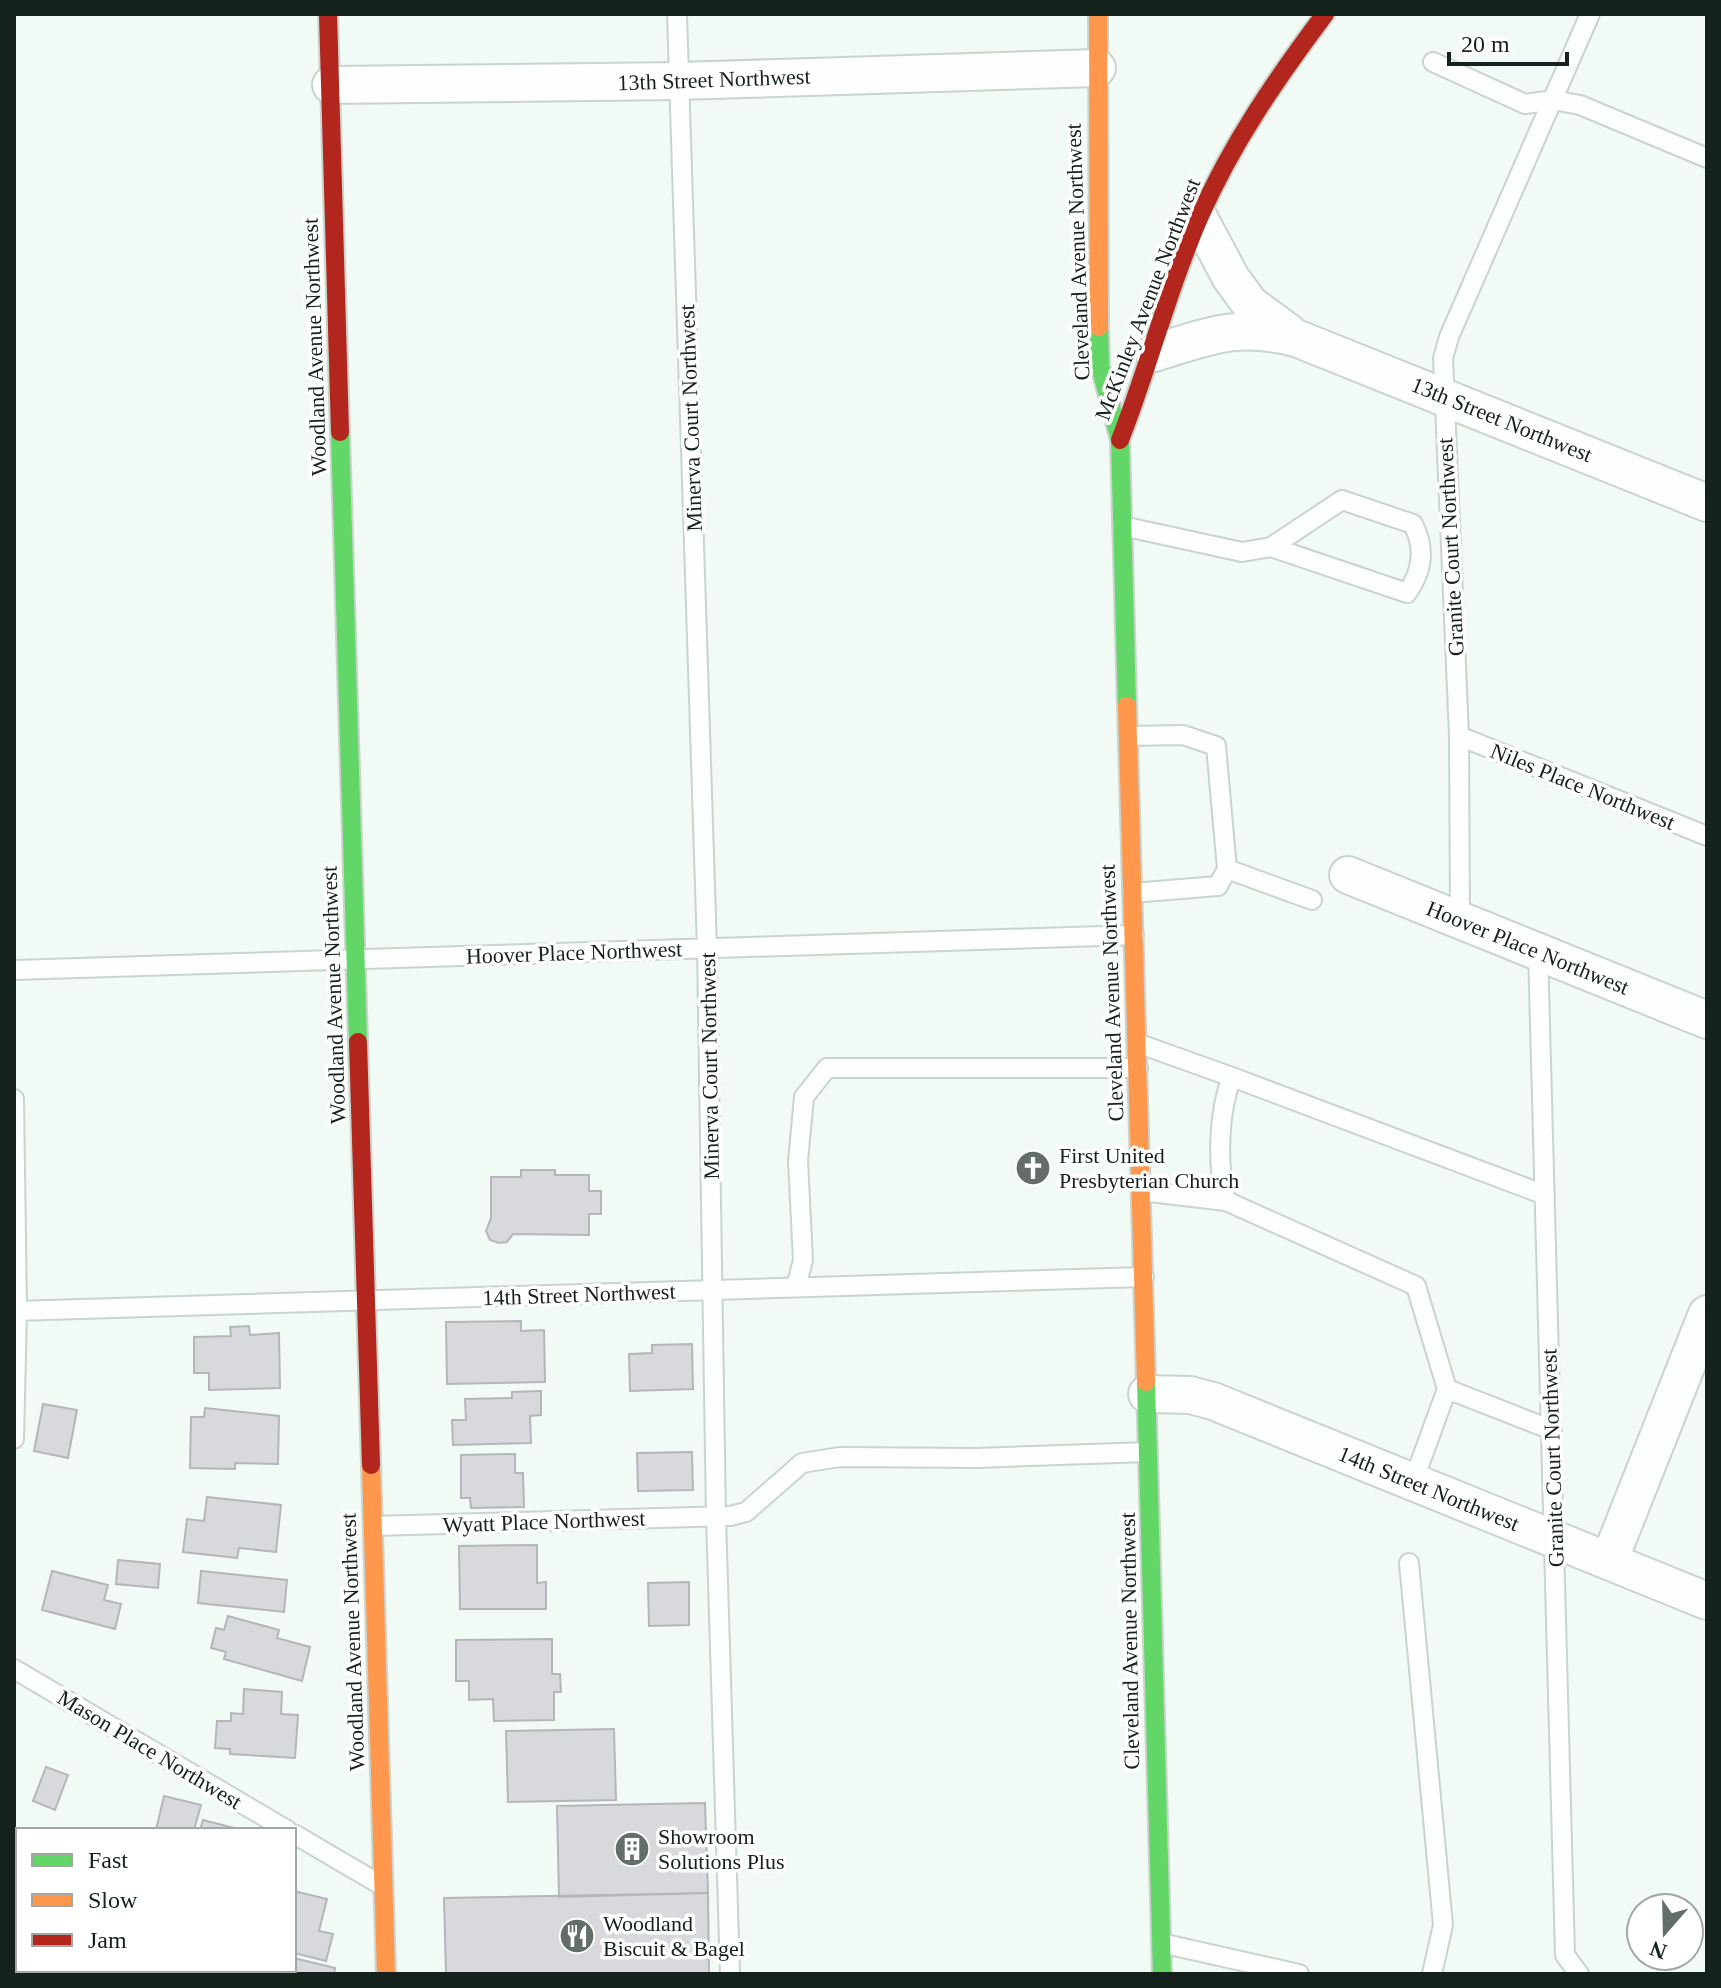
<svg xmlns="http://www.w3.org/2000/svg" width="1721" height="1988" font-family="'Times New Roman',serif">
<style>
.building{fill:#d8d9dd;stroke:#b4b6ba;stroke-width:2}
.lines{fill:none;stroke-linecap:round;stroke-linejoin:round}
.lane-casing{stroke:#c9d4cd;stroke-width:22}
.street-casing{stroke:#c9d4cd;stroke-width:40}
.fast-casing{stroke:#c9d4cd;stroke-width:22}
.slow-casing{stroke:#c9d4cd;stroke-width:22}
.jam-casing{stroke:#c9d4cd;stroke-width:22}
.lane{stroke:#fdfefe;stroke-width:18}
.street{stroke:#fdfefe;stroke-width:36}
.fast{stroke:#63d668;stroke-width:18}
.slow{stroke:#ff974d;stroke-width:18}
.jam{stroke:#b3261e;stroke-width:18}
.labels{text-anchor:middle;stroke-width:7;stroke-linejoin:round;paint-order:stroke}
.street-label{font-size:22px;fill:#15221b;stroke:#fff}
.poi-label{font-size:22px;fill:#15221b;stroke:#fff;text-anchor:start}
</style>
<rect width="100%" height="100%" fill="#f2faf5"/>
<path class="building" d="M521,1170H555V1175H589V1191H601V1214H589V1235L513,1234L507,1242L499,1243L490,1240L486,1231L491,1218V1177H521Z
M521,1321V1331L544,1330L545,1382L447,1384L446,1322Z
M249,1326L250,1335L279,1333L280,1388L209,1390V1373H194V1337L231,1336L230,1327Z
M692,1344L693,1389L630,1391L629,1354L652,1353V1345Z
M541,1391V1415L530,1416L531,1443L453,1445L452,1420H466L465,1399L512,1398V1392Z
M43,1404L77,1410L68,1458L34,1451Z
M205,1408L279,1416L278,1464L235,1463V1469L190,1468L191,1417H204Z
M692,1452L693,1490L638,1491L637,1453Z
M515,1454V1473H523L524,1507L471,1508L470,1498H461V1455Z
M207,1497L281,1505L276,1552L239,1548L237,1558L183,1552L187,1519L204,1521Z
M537,1545V1583L546,1582V1609H460L459,1546Z
M118,1560L160,1564L158,1588L116,1584Z
M52,1571L108,1585L104,1600L121,1604L115,1629L42,1610Z
M201,1571L287,1580L284,1612L198,1603Z
M689,1582V1625L649,1626L648,1583Z
M228,1616L279,1630L277,1638L310,1647L302,1681L224,1659L226,1652L211,1648L216,1628L224,1630Z
M552,1639V1674H560L561,1692H554V1720L494,1721L493,1699L469,1700V1681H456V1640Z
M244,1689L282,1692L281,1714L298,1715L295,1758L230,1754V1749L215,1748L217,1721H231V1713L243,1714Z
M614,1729L616,1800L508,1802L506,1731Z
M46,1767L68,1775L55,1810L33,1801Z
M164,1796L201,1805L194,1830H156Z
M705,1803L708,1893L559,1897L557,1806Z
M203,1820L242,1830H200Z
M294,1891L327,1899L319,1931L333,1934L326,1961L294,1953Z
M18,1893V1943L14,1941V1904Z
M708,1893L709,1974H446L444,1898Z
M294,1958L335,1968L334,1974H258L259,1970L270,1973L294,1970Z
M86,1970H142L141,1974H85Z
M173,1970H223L226,1971L225,1974H172Z"/>
<g class="lines">
<defs>
<path id="lane" d="M677,14L707,949L716,1517L730,1974
M1433,62L1525,104L1553,100L1580,105L1707,158
M1122,526L1242,552L1271,547L1342,500L1413,524C1426,549 1422,572 1407,593L1271,547
M1128,736L1183,735L1216,746L1227,869L1218,886L1132,893
M1459,736L1707,836
M1227,869L1312,900
M1460,918L1459,736L1443,358L1449,337L1590,14
M1538,950L1565,1955L1579,1974
M14,970L1134,935
M1137,1043L1232,1077
M14,1099L17,1311L14,1439
M1141,1191L1226,1201
M796,1287L803,1260L798,1161L804,1097L827,1068H1138
M14,1311L1144,1277
M1447,1389L1552,1430
M1413,1482L1447,1389L1416,1286L1226,1201C1217,1165 1218,1112 1232,1077L1545,1195
M373,1526L730,1516L746,1512L802,1463L840,1457L976,1458L1148,1452
M1409,1563L1443,1925L1432,1974
M14,1669L287,1830
M294,1834L381,1885
M1161,1943L1299,1974"/>
<path id="street" d="M331,85L680,81L1097,68
M1199,218L1231,278L1250,304L1288,332
M1154,353C1210,336 1236,323 1296,338L1707,503
M1348,875L1707,1020
M1147,1394L1190,1395L1213,1401L1707,1601
M1609,1561L1707,1314"/>
<path id="fast" d="M1099,327L1100,366L1120,440L1127,706
M340,432L358,1042
M1146,1382L1162,1974"/>
<path id="slow" d="M1098,14L1099,327
M1127,706L1146,1382
M371,1465L386,1974"/>
<path id="jam" d="M328,14L340,432
M1120,440C1149,366 1168,289 1200,216C1232,143 1277,78 1325,14
M358,1042L371,1465"/>
</defs>
<use href="#lane" class="lane-casing"/>
<use href="#street" class="street-casing"/>
<use href="#fast" class="fast-casing"/>
<use href="#slow" class="slow-casing"/>
<use href="#jam" class="jam-casing"/>
<use href="#lane" class="lane"/>
<use href="#street" class="street"/>
<use href="#fast" class="fast"/>
<use href="#slow" class="slow"/>
<use href="#jam" class="jam"/>
</g>
<defs>
<symbol id="church-disc" viewBox="-11 -11 22 22"><circle r="9.5" fill="#626e67" stroke="#fff"/><path d="M-1.2-6h2.4v3.5h3.3v2.4h-3.3V6h-2.4V-.1h-3.3v-2.4h3.3Z" fill="#fff"/></symbol>
<symbol id="building-disc" viewBox="-11 -11 22 22"><circle r="9.5" fill="#626e67" stroke="#fff"/><path d="M-4-6H4V6H1V3H-1V6H-4ZM-2.5-4.3h1.7v1.8h-1.7ZM.8-4.3h1.7v1.8H.8ZM-2.5-1h1.7V.8h-1.7ZM.8-1h1.7V.8H.8Z" fill="#fff"/></symbol>
<symbol id="restaurant-disc" viewBox="-11 -11 22 22"><circle r="9.5" fill="#626e67" stroke="#fff"/><path d="M-5-6h1v4h1v-4h1v4h1v-4h1v5L-1.5 .5V6h-2V.5L-5-1ZM5-6V6H3V1.5H1.5Q1.5-4 5-6Z" fill="#fff"/></symbol>
</defs>
<g fill-rule="evenodd">
<use href="#church-disc" x="1013" y="1148" width="40" height="40"/>
<use href="#building-disc" x="612" y="1829" width="40" height="40"/>
<use href="#restaurant-disc" x="557" y="1916" width="40" height="40"/>
</g>
<g class="labels">
<g class="street-label">
<text transform="translate(714 79) rotate(-2)" y="8">13th Street Northwest</text>
<text transform="translate(1077 252) rotate(-92)" y="8">Cleveland Avenue Northwest</text>
<text transform="translate(1147 299) rotate(-69)" y="8">McKinley Avenue Northwest</text>
<text transform="translate(314 347) rotate(-92)" y="8">Woodland Avenue Northwest</text>
<text transform="translate(690 418) rotate(-92)" y="8">Minerva Court Northwest</text>
<text transform="translate(1502 419) rotate(22)" y="8">13th Street Northwest</text>
<text transform="translate(1450 547) rotate(-93)" y="8">Granite Court Northwest</text>
<text transform="translate(1583 786) rotate(22)" y="8">Niles Place Northwest</text>
<text transform="translate(1528 947) rotate(22)" y="8">Hoover Place Northwest</text>
<text transform="translate(574 952) rotate(-2)" y="8">Hoover Place Northwest</text>
<text transform="translate(1111 993) rotate(-92)" y="8">Cleveland Avenue Northwest</text>
<text transform="translate(333 995) rotate(-92)" y="8">Woodland Avenue Northwest</text>
<text transform="translate(709 1066) rotate(-91)" y="8">Minerva Court Northwest</text>
<text transform="translate(579 1294) rotate(-2)" y="8">14th Street Northwest</text>
<text transform="translate(1552 1458) rotate(-92)" y="8">Granite Court Northwest</text>
<text transform="translate(1429 1488) rotate(22)" y="8">14th Street Northwest</text>
<text transform="translate(544 1521) rotate(-2)" y="8">Wyatt Place Northwest</text>
<text transform="translate(1129 1641) rotate(-91)" y="8">Cleveland Avenue Northwest</text>
<text transform="translate(352 1642) rotate(-92)" y="8">Woodland Avenue Northwest</text>
<text transform="translate(150 1749) rotate(31)" y="8">Mason Place Northwest</text>
</g>
<g class="poi-label">
<text x="1059" y="1163">First United<tspan x="1059" dy="25">Presbyterian Church</tspan></text>
<text x="658" y="1844">Showroom<tspan x="658" dy="25">Solutions Plus</tspan></text>
<text x="603" y="1931">Woodland<tspan x="603" dy="25">Biscuit &amp; Bagel</tspan></text>
</g>
</g>
<rect width="1721" height="1988" fill="none" stroke="#15221b" stroke-width="32"/>
<rect x="16" y="1828" width="280" height="144" fill="#ffffff" stroke="#a1a7a4" stroke-width="2"/>
<rect x="32" y="1854" width="40" height="12" fill="#63d668" stroke="#a1a7a4" stroke-width="2"/>
<text x="88" y="1868" font-size="24" fill="#15221b">Fast</text>
<rect x="32" y="1894" width="40" height="12" fill="#ff974d" stroke="#a1a7a4" stroke-width="2"/>
<text x="88" y="1908" font-size="24" fill="#15221b">Slow</text>
<rect x="32" y="1934" width="40" height="12" fill="#b3261e" stroke="#a1a7a4" stroke-width="2"/>
<text x="88" y="1948" font-size="24" fill="#15221b">Jam</text>
<g transform="translate(1665 1932) rotate(200)"><circle r="38" fill="#ffffff" stroke="#a1a7a4" stroke-width="2"/>
<path d="M0-6L14 30L0 20L-14 30Z" fill="#626e67"/>
<text y="-12" font-size="22" font-weight="bold" text-anchor="middle" fill="#15221b">N</text>
</g>
<path d="M1449 52v12h118v-12" fill="none" stroke="#15221b" stroke-width="4"/>
<text x="1461" y="52" font-size="24" fill="#15221b" stroke="#ffffff" stroke-width="6" paint-order="stroke">20 m</text>
</svg>
